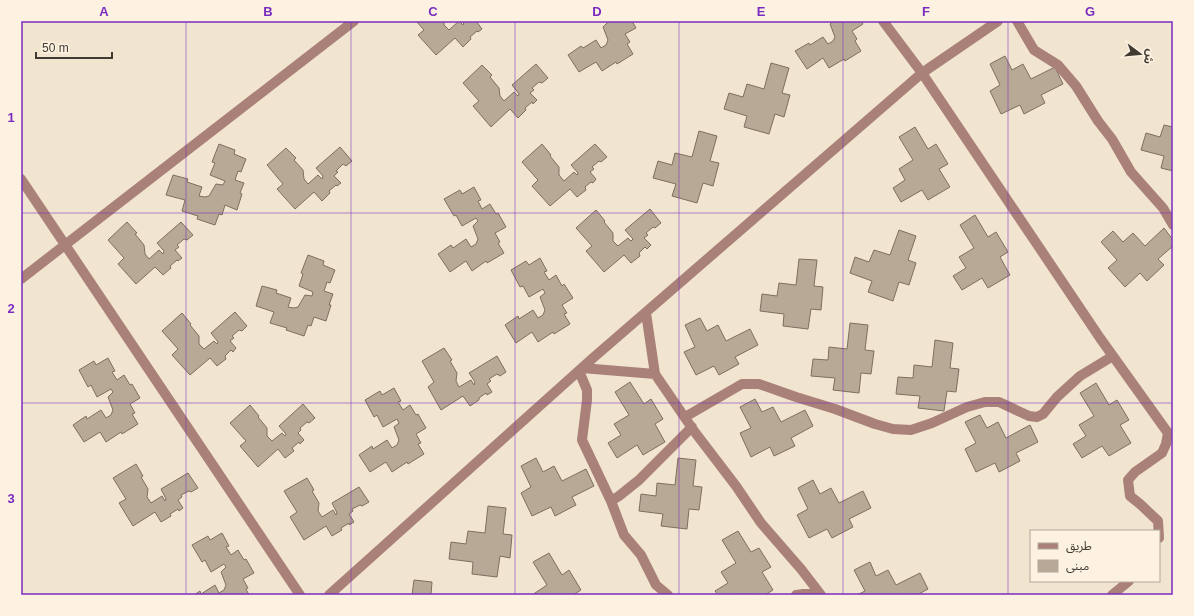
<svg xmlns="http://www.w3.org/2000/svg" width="1194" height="616" font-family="Arial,'Noto Sans Arabic',sans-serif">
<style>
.building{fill:#b8a997;stroke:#7d6f5e}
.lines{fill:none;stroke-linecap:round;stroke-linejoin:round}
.minor{stroke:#aa8179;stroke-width:10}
.grid{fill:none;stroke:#7b2cbf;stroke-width:1;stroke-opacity:0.55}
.neatline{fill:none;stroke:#7b2cbf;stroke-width:1.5}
.grid-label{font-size:13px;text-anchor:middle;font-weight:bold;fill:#7b2cbf}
</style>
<rect width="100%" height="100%" fill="#f2e5d0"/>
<path class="building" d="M416,21H444V25L449,30L459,21L463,25L464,22L462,21H476L482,29L478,32L477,31L470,37L471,39L463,47L455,38L436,55L418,35L424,30Z
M607,21H632L636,28L625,34L630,42L627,44L633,54L617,64L616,62L602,71L596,62L579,72L568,55L581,46L583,48L596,40L601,48L606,45L608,40L603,27L608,22Z
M833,21H861L863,24L852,31L857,39L855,41L861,51L845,61L844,59L829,68L823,58L807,69L795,51L809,43L810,45L823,37L828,44L833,41L835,37L830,24Z
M1005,56L1012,70L1023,64L1031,79L1055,67L1063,84L1041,95L1045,103L1024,114L1020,105L1001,114L990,91L1000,85L990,64Z
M771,63L789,68L782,93L790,95L784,117L775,114L769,134L744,127L747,116L724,109L729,93L743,97L747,84L764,89Z
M536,64L548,78L542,83L539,82L532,88L534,90L530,93L537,100L533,104L532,102L525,108L526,110L518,118L510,109L491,127L473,106L479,101L463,83L482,65L492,75L490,77L499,88L500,96L504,101L514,92L518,96L519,94L512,85Z
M1164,125L1173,127V171L1161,168L1164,156L1141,150L1146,133L1160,137Z
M915,127L928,149L936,144L948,164L939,169L950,187L928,200L922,190L901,202L893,188L905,180L899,169L913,160L899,137Z
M699,131L717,136L710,161L719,163L713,186L703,183L697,203L672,196L676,184L653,178L658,161L672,165L675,153L692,157Z
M219,144L235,150L234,154L246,159L241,172L238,171L235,180L244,183L240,193L242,194L237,210L225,205L222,215L219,214L215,225L197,219L198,216L182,211L185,200L166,195L173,175L188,179L187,182L202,187L199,196L205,197L209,196L216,184L223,185L225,181L210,175L215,163L212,162Z
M542,144L551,155L550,156L559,167V175L564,181L574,172L577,175L578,173L571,165L595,144L607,157L601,162L599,161L592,167L594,169L590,172L596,179L593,183L591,182L585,187L586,190L577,197L570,189L550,206L532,186L538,180L522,162Z
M340,147L352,161L346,166L343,164L336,171L338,172L334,176L341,183L337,186L336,185L329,191L330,193L322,201L314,192L295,209L277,189L283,184L267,165L286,148L296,158L294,160L303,170L304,179L308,184L318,175L322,179L323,176L316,168Z
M474,187L481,200L478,201L482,209L490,204L496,214L498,213L506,227L495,233L500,242L498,243L504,253L487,263L486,261L472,271L466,261L450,272L438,254L451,245L453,248L466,239L471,247L476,244L478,239L473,226L478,221L476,218L462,226L456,215L454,216L444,199L460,190L462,194Z
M650,209L661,223L655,228L653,227L646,233L648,235L644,238L651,245L647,249L645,247L639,253L640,256L631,263L624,255L604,272L586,251L592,246L576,228L596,210L605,221L604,222L613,233V241L618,246L628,238L631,241L633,239L625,230Z
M975,215L988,237L996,232L1008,252L1000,257L1010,275L988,288L982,278L962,290L953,276L966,268L959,257L974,248L960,225Z
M127,222L137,233L135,234L144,245L145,254L149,259L159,250L163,254L164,251L157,243L181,222L193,235L187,240L184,239L177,245L179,247L175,250L182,258L178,261L177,260L170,266L171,268L163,275L155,267L136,284L118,264L124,258L108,240Z
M1164,228L1173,240V246L1158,259L1164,265L1147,281L1140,273L1125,287L1108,268L1117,260L1101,242L1113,231L1123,242L1133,233L1145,246Z
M899,230L916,236L908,260L916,263L909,285L899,282L893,301L868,292L872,281L850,273L855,257L869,262L874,250L890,255Z
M308,255L324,261L323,265L335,270L330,283L327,282L324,291L333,294L329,305H331L326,321L314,317L311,326L308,325L304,336L286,330L287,328L270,323L274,312L256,306L262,286L277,290L276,293L291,298L288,307L294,308L298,307L305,295L312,296L313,292L299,286L303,274L301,273Z
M540,258L547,271L544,272L549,280L556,275L562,286L564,284L573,298L562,305L567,313L564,314L570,324L554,334L553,332L538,342L532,332L516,343L505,325L518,316L519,319L533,310L538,318L543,315L545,310L540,297L545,293L543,289L529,297L523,286L520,287L511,270L526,261L529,265Z
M799,259L817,260L814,286L823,287L821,310L811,309L808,329L783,326L784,314L760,311L762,294L777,296L779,283L796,285Z
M235,312L247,326L242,331L239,330L232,336L234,338L230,341L236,348L233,352L231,350L225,356L226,359L217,366L210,358L190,375L172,355L178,349L162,331L182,313L191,324L190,325L199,336V344L204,349L214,341L217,344L218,342L211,333Z
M700,318L707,331L718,325L726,341L750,329L758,345L735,357L739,364L719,375L714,366L696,375L684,352L695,347L685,325Z
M850,323L868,325L865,350L874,351L871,374L861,373L859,393L833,390L835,378L811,376L813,359L828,360L829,347L847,349Z
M935,340L953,343L950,368L959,369L956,392L947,391L944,411L918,408L920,396L896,394L898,377L913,378L914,365L932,367Z
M444,348L452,360L450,361L457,373L456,381L459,387L471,380L474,385L475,382L469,373L497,356L506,372L500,376L497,374L489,379L491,381L487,384L492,392L487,395L486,393L479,398V400L470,406L463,396L441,410L428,387L434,382L422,361Z
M108,358L115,371L112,372L117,380L124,375L130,385L132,384L140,398L130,404L135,413L132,414L138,424L122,434L121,432L106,442L100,432L84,442L73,425L86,416L87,419L101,410L106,418L111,415L113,410L108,397L113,392L111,389L97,397L91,385L88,387L79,370L94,361L96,365Z
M630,382L644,404L651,399L663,419L655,424L665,442L643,455L637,445L617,458L608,443L621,435L614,424L629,415L615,392Z
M1096,383L1109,405L1117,400L1129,420L1120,425L1131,443L1109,456L1102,446L1082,458L1073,444L1086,436L1079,425L1094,416L1080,393Z
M394,388L401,401L398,402L403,410L410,405L416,415L418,414L426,428L416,434L421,443L418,444L424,454L408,464L407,462L392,472L386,462L370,472L359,455L372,446L373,449L387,440L392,448L397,445L399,440L394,427L399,423L397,419L383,427L377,415L374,417L365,400L380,391L382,395Z
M755,399L762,412L773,407L781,422L805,410L813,426L791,438L795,446L774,456L770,447L751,457L740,433L751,428L740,407Z
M303,404L315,418L309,423L307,422L300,428L301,430L298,433L304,440L300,444L299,442L292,448L294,451L285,458L278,449L258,467L240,446L246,441L230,423L250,405L259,416L258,417L267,428V436L272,441L282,433L285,436L286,434L279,426Z
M980,415L987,428L998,422L1006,438L1030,425L1038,442L1016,453L1020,461L999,472L995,463L976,472L965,449L976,443L965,422Z
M536,458L543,472L554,466L562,481L586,469L594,486L572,497L576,505L555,516L551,507L532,516L521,493L531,487L521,466Z
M678,458L696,460L693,486L702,487L699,510L689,509L687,529L661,526L663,514L639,511L641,494L656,496L657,483L675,485Z
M136,464L143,476L141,477L148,489L147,497L151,503L162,496L165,501L166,499L161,489L188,473L198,488L191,492L189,491L181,495L182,497L178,500L183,508L179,511L178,509L170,514L171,516L161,522L155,512L133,526L119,503L126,499L113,478Z
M307,478L314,490L312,491L319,503L318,511L322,517L333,510L336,515L337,513L332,503L359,487L369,502L362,506L360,505L352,509L353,511L349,514L354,522L349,525V523L341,528L342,530L332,536L326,526L304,540L290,517L297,512L284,491Z
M813,480L820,494L831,488L839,503L863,491L871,508L849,519L853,527L832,538L827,529L809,538L797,515L808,509L798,488Z
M488,506L506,508L503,534L512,535L510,558L500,556L497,577L472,574L473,562L449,559L451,542L466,544L468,531L485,533Z
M738,531L751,552L759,548L771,567L762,572L773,590L765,595H746L744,593L742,595H718L715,591L728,583L721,572L736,563L722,540Z
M222,533L229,546L226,547L231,555L238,550L244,560L246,559L254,573L243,579L248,588L246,589L249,595H194L200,591L201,594L215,585L219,593L224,590L226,585L221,572L226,567L224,564L211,572L205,560L202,562L192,545L208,536L210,540Z
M549,553L562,575L569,570L581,590L573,595H532L547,585L533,562Z
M870,562L876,576L888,570L896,585L920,573L928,589L917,595H857L865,591L854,570Z
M414,580L432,582L431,595H412Z"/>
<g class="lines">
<path class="minor" d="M883,21L922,73L1100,338L1168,433L1166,444L1162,453L1135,472L1128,480L1130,496L1140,504L1158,521L1159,538
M1017,21L1034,50L1058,65L1076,86L1098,121L1112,139L1131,172L1163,208L1173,225
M21,179L300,595
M21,279L354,21
M646,313L655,374L694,431L736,486L761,523L801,569L821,595
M582,368L655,374
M579,371L587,390V400L582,440L611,501L619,496L639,480L692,427
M685,417L742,384H759L796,397L835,409L875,424L893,429L911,430L932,423L967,407L985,402H999L1029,416L1037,417L1043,414L1057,397L1080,376L1113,356
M611,501L624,535L641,555L656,585L668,595
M329,595L593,358L922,73L998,21
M796,595L818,592
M1112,595L1129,581"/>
</g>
<path class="grid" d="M186,21V595M351,21V595M515,21V595M679,21V595M843,21V595M1008,21V595M21,213H1173M21,403H1173"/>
<rect width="1194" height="616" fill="none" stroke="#fdf2e2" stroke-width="44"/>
<rect x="1030" y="530" width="130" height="52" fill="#fdf2e2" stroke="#b1a89c"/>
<rect x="1038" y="543" width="20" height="6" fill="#aa8179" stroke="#b1a89c"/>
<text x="1066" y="550" font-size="12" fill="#3f3a32">طريق</text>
<rect x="1038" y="560" width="20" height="12" fill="#b8a997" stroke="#b1a89c"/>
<text x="1066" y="570" font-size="12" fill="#3f3a32">مبنى</text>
<g transform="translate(1140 54) rotate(106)" stroke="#fdf2e2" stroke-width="3" paint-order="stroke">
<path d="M0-3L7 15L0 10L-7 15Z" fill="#3f3a32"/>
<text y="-6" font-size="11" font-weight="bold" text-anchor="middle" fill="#3f3a32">ش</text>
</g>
<path d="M36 52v6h76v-6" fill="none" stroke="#3f3a32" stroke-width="2"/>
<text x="42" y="52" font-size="12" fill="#3f3a32" stroke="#fdf2e2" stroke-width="3" paint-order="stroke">50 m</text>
<rect x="22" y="22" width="1150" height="572" class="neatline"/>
<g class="grid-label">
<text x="104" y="16">A</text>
<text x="268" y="16">B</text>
<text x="433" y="16">C</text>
<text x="597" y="16">D</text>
<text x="761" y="16">E</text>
<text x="926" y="16">F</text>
<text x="1090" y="16">G</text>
<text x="11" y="122">1</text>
<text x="11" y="313">2</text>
<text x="11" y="503">3</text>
</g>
</svg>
